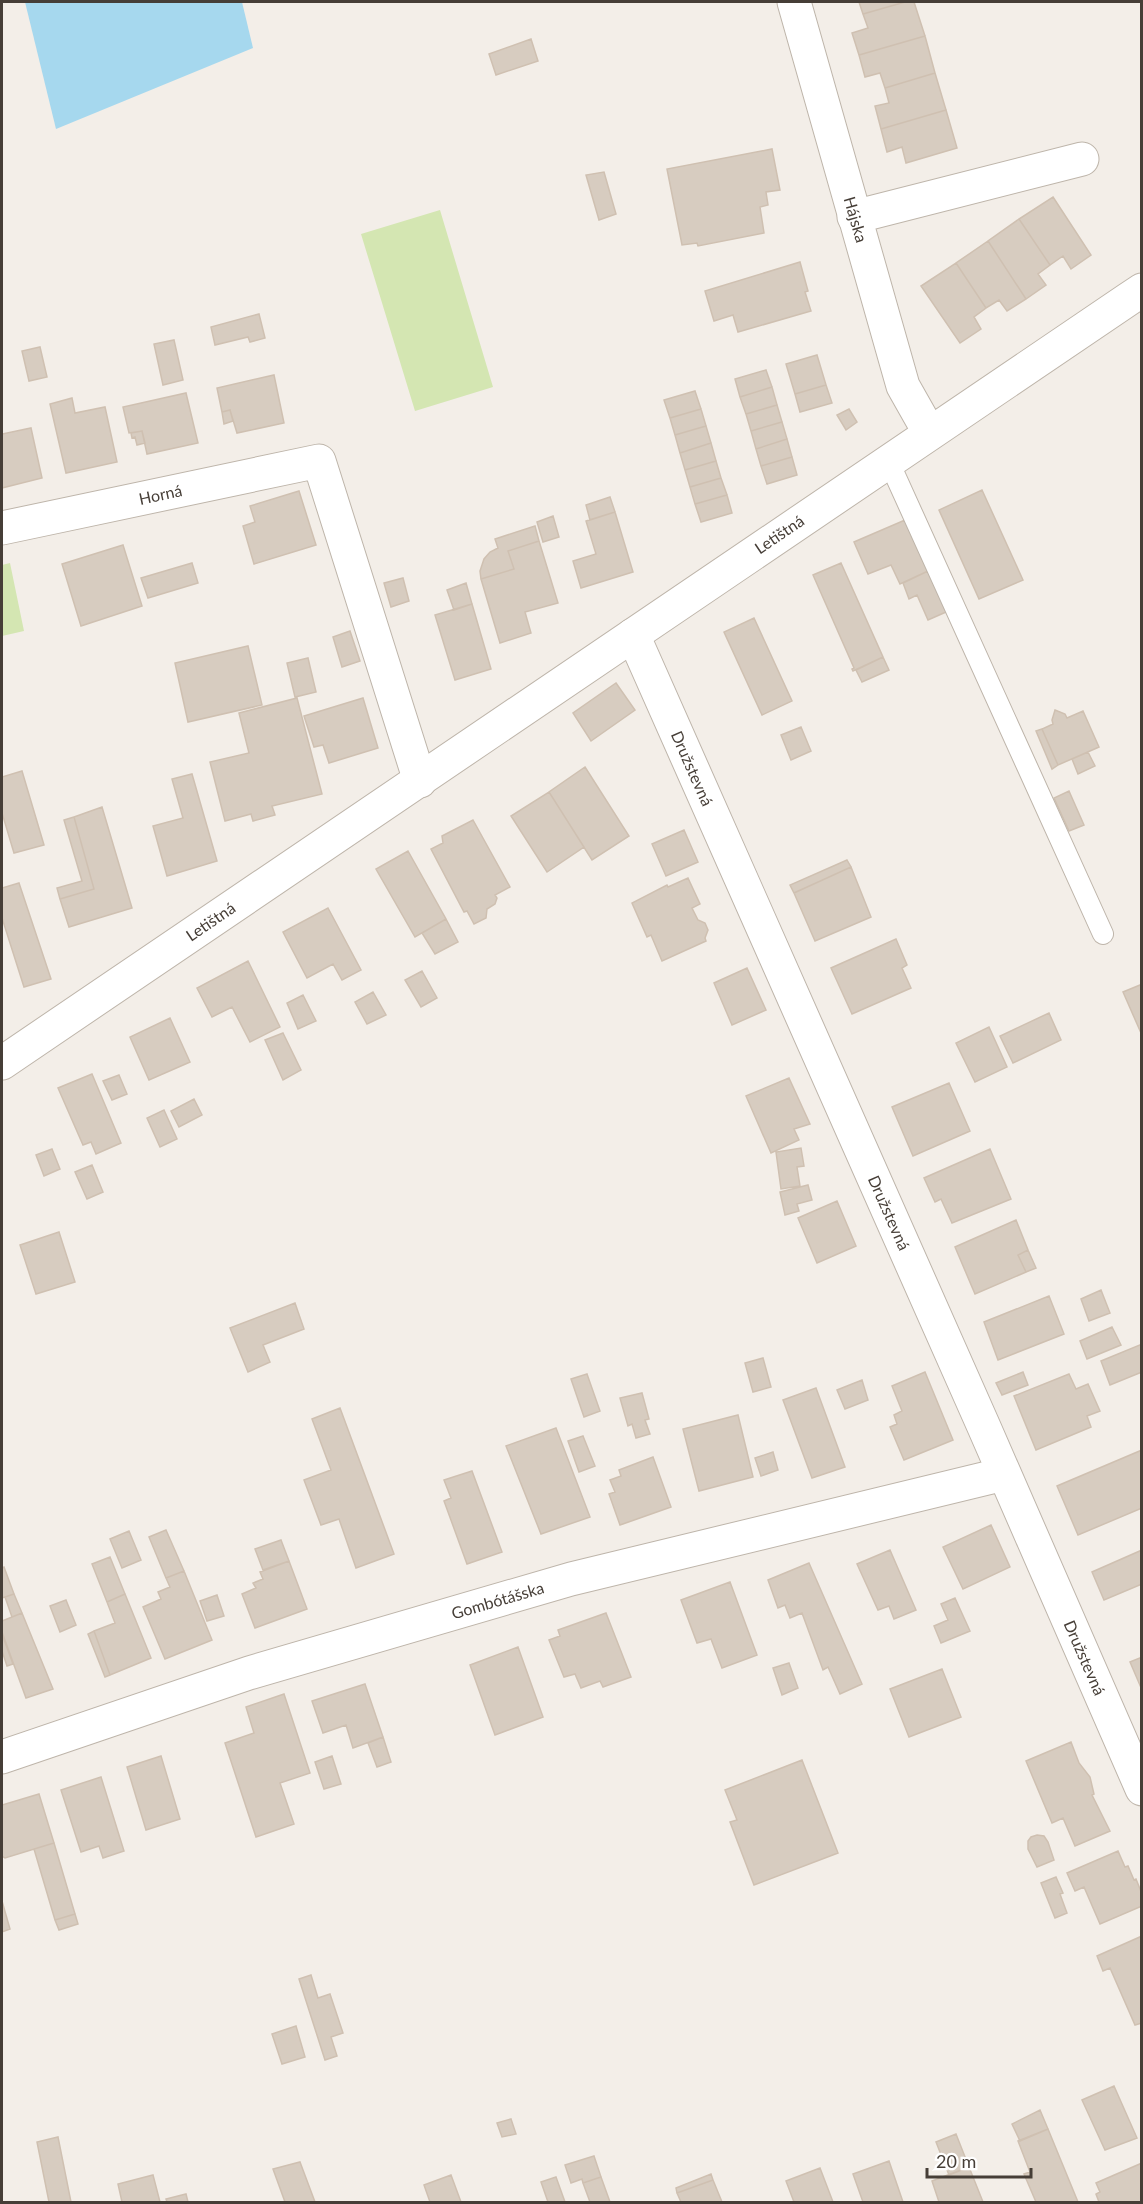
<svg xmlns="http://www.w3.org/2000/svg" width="1143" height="2204" font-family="Lato,sans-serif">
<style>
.green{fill:#d4e6b2}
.water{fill:#a6d8ee}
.building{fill:#d7ccc0;stroke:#cfc0b1;stroke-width:1.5}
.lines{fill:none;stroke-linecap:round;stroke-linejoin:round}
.service-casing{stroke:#beb5aa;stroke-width:22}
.minor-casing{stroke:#beb5aa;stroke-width:35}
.service{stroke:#fff;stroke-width:20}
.minor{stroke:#fff;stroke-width:33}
.labels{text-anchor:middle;stroke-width:4.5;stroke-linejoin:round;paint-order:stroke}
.street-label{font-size:16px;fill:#463e37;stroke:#fff}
</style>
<rect width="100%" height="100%" fill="#f3eee8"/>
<path class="green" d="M440,210L493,387L415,411L361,234Z
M10,563L24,631L2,636V565Z"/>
<path class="water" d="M25,2H242L253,48L56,129Z"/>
<path class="building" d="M859,2H905L863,14Z
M905,2H914L925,36L859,55L852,33L868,28L863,14Z
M925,36L935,73L885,88L880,73L865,77L859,55Z
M531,39L538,61L496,75L489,54Z
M935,73L946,110L881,129L875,106L889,103L885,88Z
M946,110L957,148L906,163L902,147L887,152L881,129Z
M772,149L780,190L766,192L768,205L760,207L764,233L698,246L697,243L682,245L667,169Z
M604,172L616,214L599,220L586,175Z
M1053,197L1091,255L1071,269L1063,256L1050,265L1019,219Z
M1019,219L1050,265L1038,274L1046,285L1026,299L988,241Z
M988,241L1026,299L1007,311L999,300L986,308L956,263Z
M800,262L808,291L805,292L811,311L738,332L733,315L714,321L705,291Z
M956,263L986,308L974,317L981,329L960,343L921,286Z
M259,314L265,338L250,342L248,337L215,345L211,327Z
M174,340L183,380L163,385L154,344Z
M40,347L47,377L29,381L22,351Z
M817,355L826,385L795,394L786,364Z
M766,370L772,387L740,397L735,379Z
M274,375L284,423L237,433L230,410L222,412L217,388Z
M826,385L832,403L800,412L795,394Z
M772,387L777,405L746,414L740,397Z
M695,391L701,409L670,418L664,400Z
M186,393L198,443L147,454L142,431L129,433L123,407Z
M72,398L75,413L105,407L117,462L66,473L50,404Z
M777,405L782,422L751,431L746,414Z
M701,409L706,426L675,435L670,418Z
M849,409L857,422L846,430L837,415Z
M230,410L233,421L224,424L222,412Z
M782,422L787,439L756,449L751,431Z
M706,426L711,443L680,453L675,435Z
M31,428L42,478L2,488V434Z
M142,431L145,443L137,445L135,437L132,438L131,433Z
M787,439L792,457L761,466L756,449Z
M711,443L716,461L685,470L680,453Z
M792,457L797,475L767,484L761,466Z
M716,461L721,478L690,487L685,470Z
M721,478L727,495L695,504L690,487Z
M982,490L1023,580L979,599L939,510Z
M299,491L316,545L254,564L243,526L255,522L250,506Z
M727,495L732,513L701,522L695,504Z
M610,497L615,512L590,520L586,505Z
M615,512L633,572L581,588L573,561L596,554L586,521Z
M553,516L559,537L543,542L537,522Z
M905,520L928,571L900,584L891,565L868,574L854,542Z
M535,526L539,541L508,551L514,569L481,579L480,571L484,559L490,552L498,548L495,539Z
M539,541L558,603L525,612L531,633L500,643L481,579L514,569L508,551Z
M123,545L142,606L81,626L62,564Z
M192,563L198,583L148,598L141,578Z
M841,563L883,657L853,671L852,669L854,668L813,575Z
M928,571L946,612L928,620L917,595L909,599L903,583Z
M403,578L409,601L391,607L384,583Z
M466,583L472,604L454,610L447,590Z
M472,604L491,669L455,680L435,615Z
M754,618L792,701L762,715L724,632Z
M350,631L360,661L342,667L333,637Z
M248,646L262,705L188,722L175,663Z
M883,657L889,670L862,682L856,670Z
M308,658L316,692L295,697L287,663Z
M616,683L635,710L591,741L573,713Z
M297,698L322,794L272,806L275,815L253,821L251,814L225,821L210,762L249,753L239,713Z
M363,698L378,748L329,763L323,745L314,747L304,716Z
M1055,710L1065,714L1067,718L1083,711L1099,747L1058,765L1042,729L1053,724L1052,720Z
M801,727L811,751L791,760L781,735Z
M1042,729L1058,765L1052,769L1036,731Z
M1088,752L1095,766L1078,774L1072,759Z
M585,767L629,836L592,860L549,792Z
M22,771L44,845L14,853L2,813V777Z
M192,774L217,861L167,876L153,826L183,818L172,779Z
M1069,791L1084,825L1069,831L1054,798Z
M549,792L584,847L547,872L511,816Z
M102,807L132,908L69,927L60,899L94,889L74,817Z
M74,817L94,889L60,899L57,888L82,881L64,820Z
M473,820L510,887L495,895L497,898L495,904L487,909L486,918L474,924L467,911L464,912L431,849L443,843L442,836Z
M684,830L698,862L666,876L652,844Z
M408,851L446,919L415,937L376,869Z
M847,860L851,867L794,893L790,885Z
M851,867L871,917L815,941L794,893Z
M688,878L700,904L692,908L698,920L705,923L708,930L705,938L706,941L662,961L651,935L647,937L632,903L667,885L668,887Z
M19,883L51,979L24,987L2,918V888Z
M328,908L361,970L342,980L333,964L307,978L283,932Z
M446,919L458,942L435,954L422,933Z
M896,939L907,965L902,968L911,988L852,1014L831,968Z
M248,961L280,1027L250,1042L232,1007L212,1017L197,988Z
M747,968L766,1010L732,1025L714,983Z
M422,971L437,998L421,1007L405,980Z
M1140,985L1142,988L1141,1033L1123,992Z
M373,992L386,1015L367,1024L355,1002Z
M303,995L316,1021L298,1029L287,1003Z
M1049,1013L1061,1040L1013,1063L1000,1036Z
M170,1018L190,1062L149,1080L130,1037Z
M989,1027L1007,1067L975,1082L956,1043Z
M283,1033L301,1070L283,1080L265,1040Z
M92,1074L121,1143L96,1154L91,1142L83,1145L58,1088Z
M119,1075L127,1094L112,1100L103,1081Z
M789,1078L810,1124L794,1129L799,1140L771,1153L746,1096Z
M949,1083L970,1131L913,1156L892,1107Z
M194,1099L202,1115L179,1127L171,1111Z
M164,1110L177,1139L160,1147L147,1118Z
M801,1148L804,1166L797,1167L800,1186L781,1189L776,1152Z
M52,1149L60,1169L44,1176L36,1155Z
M990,1149L1011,1199L952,1223L941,1199L935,1202L924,1178Z
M92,1165L103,1192L87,1199L75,1172Z
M808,1185L812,1200L797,1204L799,1211L785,1215L780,1192Z
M837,1201L856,1246L817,1263L798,1218Z
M1016,1220L1028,1250L1018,1255L1026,1272L975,1294L955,1247Z
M59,1232L75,1282L36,1294L20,1245Z
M1028,1250L1036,1268L1026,1272L1018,1255Z
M1101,1290L1110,1313L1089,1321L1081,1299Z
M1049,1296L1064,1334L998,1360L984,1322Z
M295,1303L304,1329L263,1345L270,1362L248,1372L230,1328Z
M1112,1327L1121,1345L1087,1359L1080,1341Z
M1142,1344V1372L1110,1385L1101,1361Z
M763,1358L771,1387L753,1392L745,1363Z
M925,1372L953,1440L904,1460L890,1427L897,1424L894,1415L902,1411L892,1386Z
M1023,1372L1028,1385L1002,1395L996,1383Z
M587,1374L600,1411L584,1417L571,1379Z
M1069,1374L1076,1389L1088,1384L1100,1411L1087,1416L1091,1427L1036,1450L1014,1396Z
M862,1380L868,1400L845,1409L837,1390Z
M816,1388L845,1467L812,1478L783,1400Z
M642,1393L649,1419L645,1420L650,1434L636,1438L632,1424L628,1426L620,1398Z
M340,1408L394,1554L356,1568L339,1519L321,1525L304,1480L331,1470L312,1419Z
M738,1415L753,1477L699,1491L683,1429Z
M556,1428L590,1517L541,1534L506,1446Z
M583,1436L595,1466L579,1472L568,1441Z
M1142,1450V1508L1078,1535L1057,1486Z
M773,1452L778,1470L761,1476L755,1458Z
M653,1457L671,1507L620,1525L609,1494L615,1492L610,1480L621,1476L619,1470Z
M472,1471L502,1552L467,1564L444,1501L451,1498L444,1480Z
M991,1525L1010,1567L963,1589L943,1547Z
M166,1530L184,1571L166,1578L149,1537Z
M129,1531L141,1560L122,1568L110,1539Z
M281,1540L289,1561L263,1570L255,1549Z
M890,1550L916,1610L894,1619L889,1606L878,1610L857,1564Z
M1142,1550V1584L1104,1600L1092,1572Z
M110,1557L125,1594L107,1602L92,1564Z
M289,1561L307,1609L255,1628L242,1594L256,1588L253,1583L263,1579L260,1572Z
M809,1563L862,1684L840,1694L828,1667L823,1670L802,1613L790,1618L785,1605L778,1608L768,1580Z
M4,1567L14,1594L2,1598V1568Z
M184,1571L212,1640L165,1659L143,1607L161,1599L158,1592L170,1587L166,1578Z
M730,1582L757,1655L722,1668L711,1639L697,1643L681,1600Z
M14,1594L22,1613L12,1617L5,1597Z
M125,1594L151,1658L110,1675L94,1631L115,1623L107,1602Z
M217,1595L224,1616L207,1621L200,1601Z
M955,1598L970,1631L941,1643L934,1626L948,1620L941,1604Z
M66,1600L76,1625L60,1632L50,1606Z
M22,1613L53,1689L26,1698L2,1632V1621Z
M606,1613L631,1677L603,1687L600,1681L581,1688L575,1674L564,1677L549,1640L560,1636L558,1630Z
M94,1631L110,1675L105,1677L88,1634Z
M2,1637H3L13,1664L7,1666L2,1651Z
M518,1647L543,1717L495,1735L470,1665Z
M1142,1657V1690L1130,1662Z
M789,1663L798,1688L782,1695L773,1668Z
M942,1669L961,1717L909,1737L890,1689Z
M365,1684L383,1737L353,1748L346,1725L323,1733L312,1701Z
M284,1694L310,1773L280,1783L294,1824L256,1837L225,1743L254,1733L246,1707Z
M383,1737L391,1762L377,1767L368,1743Z
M1071,1742L1079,1763L1090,1777L1094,1794L1092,1795L1110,1831L1075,1846L1063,1818L1052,1823L1026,1761Z
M161,1756L180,1819L146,1830L127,1767Z
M332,1756L341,1784L324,1789L315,1762Z
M802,1760L838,1853L754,1885L730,1822L737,1820L725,1790Z
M101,1777L124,1851L103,1858L99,1846L81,1852L61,1790Z
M39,1794L54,1843L5,1858L2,1856V1805Z
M1037,1835L1044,1836L1048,1842L1054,1860L1037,1867L1028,1849V1841L1031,1837Z
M54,1843L75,1914L55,1920L34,1849Z
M1118,1851L1125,1867L1128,1866L1134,1880L1136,1879L1142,1894V1906L1100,1924L1084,1887L1075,1891L1067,1873Z
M1056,1877L1063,1893L1060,1894L1067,1913L1055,1918L1041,1883Z
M2,1901L10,1929L2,1932Z
M75,1914L78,1924L59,1930L55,1920Z
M1142,1936V2023L1135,2025L1110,1968L1103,1971L1097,1956Z
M311,1975L318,1998L330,1994L343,2033L331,2037L337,2056L325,2060L299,1979Z
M296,2026L305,2057L282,2064L272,2034Z
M1114,2086L1137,2138L1105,2150L1082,2100Z
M1040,2110L1048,2129L1020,2141L1012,2124Z
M511,2119L516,2134L502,2137L497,2123Z
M1048,2129L1078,2202H1036L1024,2174L1030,2172L1018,2141Z
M956,2134L969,2167L949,2175L936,2142Z
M58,2137L71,2202H49L37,2142Z
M594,2156L601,2177L583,2183L582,2179L571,2183L565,2165Z
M889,2161L903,2202H863L853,2174Z
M300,2162L315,2202H285L273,2169Z
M1142,2163V2202H1099L1096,2194L1100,2192L1096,2183Z
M969,2167L983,2202H939L932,2181Z
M820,2168L833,2202H794L786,2181Z
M711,2174L713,2180L677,2193L676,2188Z
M153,2175L160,2202H122L118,2184Z
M451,2175L461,2202H430L424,2185Z
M556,2177L565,2202H548L541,2182Z
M601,2177L610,2202H590L583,2183Z
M713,2180L722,2202H681L677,2193Z
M186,2194L188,2202H167L166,2199Z"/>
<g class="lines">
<defs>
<path id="service" d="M889,462L1103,934"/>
<g id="minor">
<path id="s1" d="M794,2L903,386L929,432"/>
<path d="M854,217L1082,159"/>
<path id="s2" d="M2,528L319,461L420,781"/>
<path id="s3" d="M633,635L984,1427L1142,1789"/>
<path id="s4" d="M2,1063C382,806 760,545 1142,290"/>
<path id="s5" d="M2,1757L249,1673L571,1579L1004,1474"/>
</g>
</defs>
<use href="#service" class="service-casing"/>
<use href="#minor" class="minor-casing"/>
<use href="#service" class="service"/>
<use href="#minor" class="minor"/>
</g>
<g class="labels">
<g class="street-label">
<text dy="6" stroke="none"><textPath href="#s1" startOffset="226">Hájska</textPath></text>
<text dy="6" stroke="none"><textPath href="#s2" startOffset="162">Horná</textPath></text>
<text dy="6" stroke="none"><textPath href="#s4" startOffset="940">Letištná</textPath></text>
<text dy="6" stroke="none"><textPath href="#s3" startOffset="146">Družstevná</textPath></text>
<text dy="6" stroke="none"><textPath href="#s4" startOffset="252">Letištná</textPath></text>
<text dy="6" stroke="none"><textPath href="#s3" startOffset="632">Družstevná</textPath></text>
<text dy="6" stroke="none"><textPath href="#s5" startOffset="520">Gombótášska</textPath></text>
<text dy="6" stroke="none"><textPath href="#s3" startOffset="1118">Družstevná</textPath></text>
</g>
</g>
<rect width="1143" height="2204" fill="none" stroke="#463e37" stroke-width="6"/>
<path d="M927 2168v9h104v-9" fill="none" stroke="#463e37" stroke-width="3"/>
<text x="936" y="2168" font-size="18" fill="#463e37" stroke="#ffffff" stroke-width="4.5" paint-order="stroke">20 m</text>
</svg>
